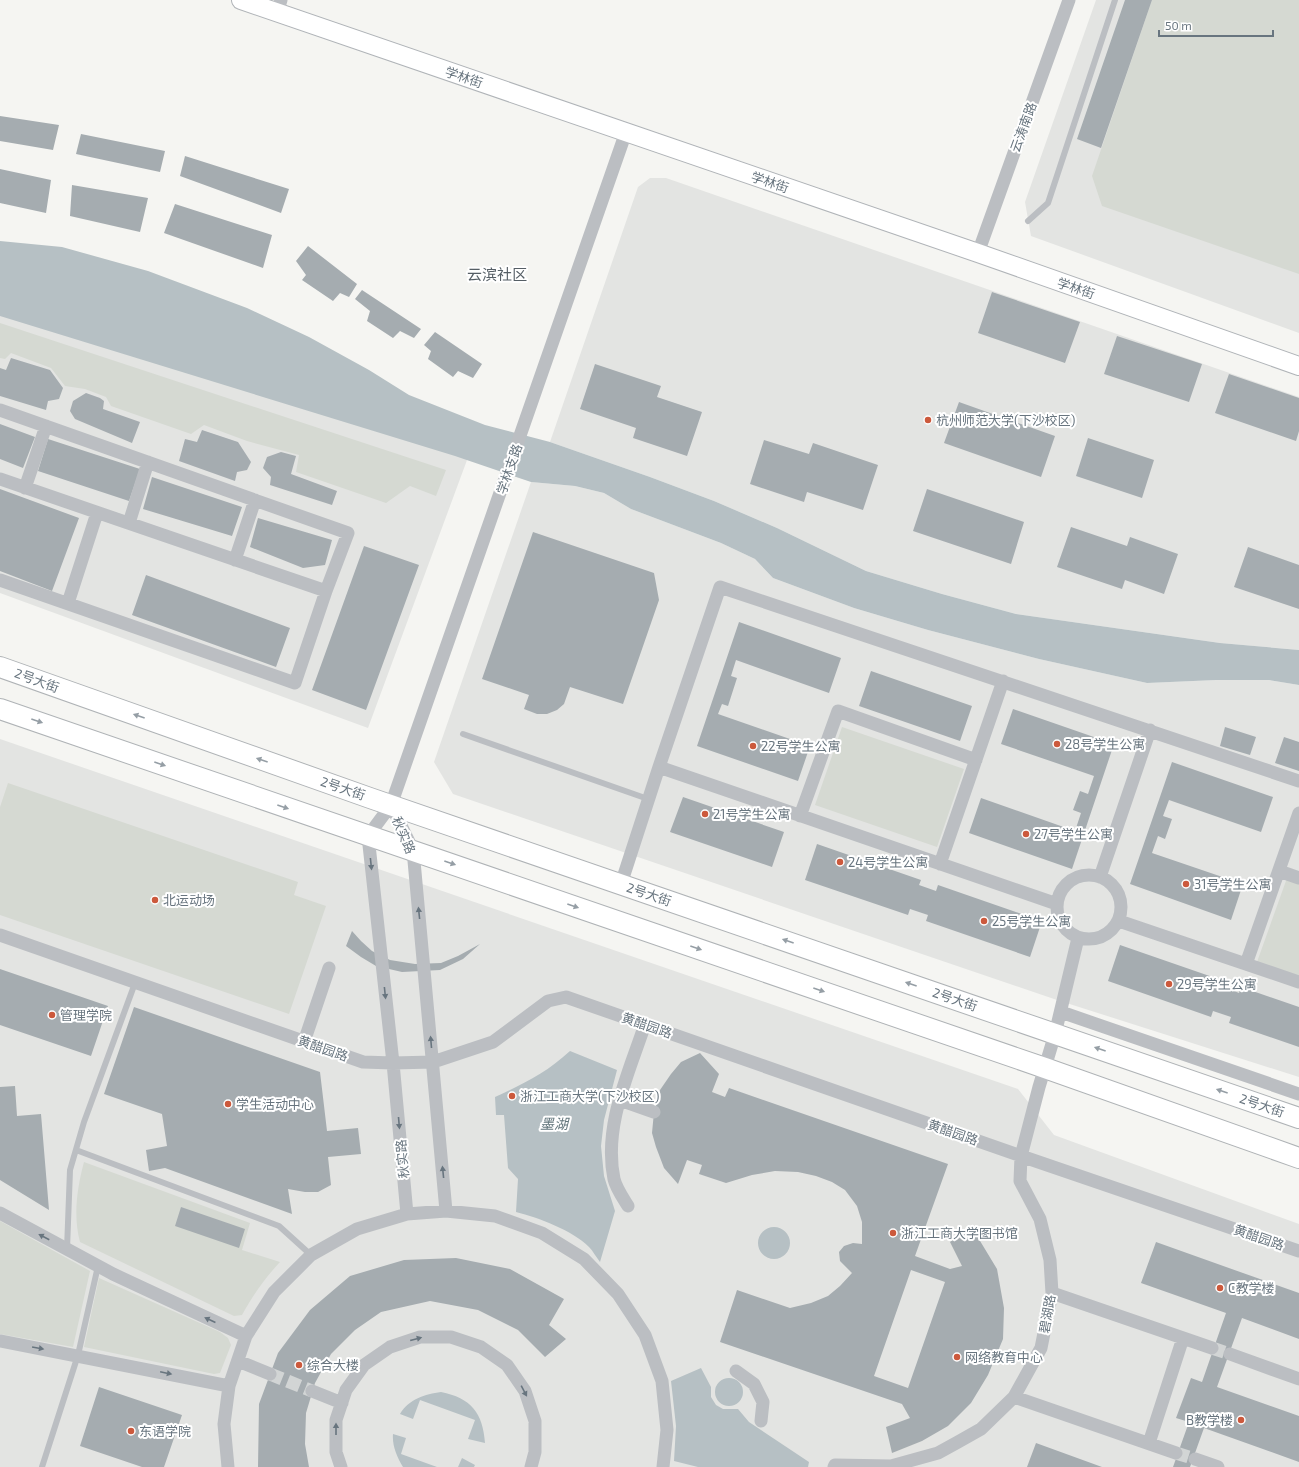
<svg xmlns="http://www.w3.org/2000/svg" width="1299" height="1467" font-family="'Exo 2','Noto Sans SC',sans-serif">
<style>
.built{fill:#e3e4e2}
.green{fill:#d5d9d2}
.water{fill:#b6c0c4}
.building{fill:#a5acb0;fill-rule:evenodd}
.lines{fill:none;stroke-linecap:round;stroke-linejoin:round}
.street-tunnel{stroke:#d2d5d5;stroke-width:13;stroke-dasharray:13 6;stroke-linecap:butt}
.secondary-casing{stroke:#b0b4b8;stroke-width:20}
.primary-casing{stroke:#afb3b6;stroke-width:22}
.lane{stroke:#bbbec2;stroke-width:6}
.street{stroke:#bbbec2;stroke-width:13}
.secondary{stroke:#fff;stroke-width:18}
.primary{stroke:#fff;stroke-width:20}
.oneway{fill:#959ea5}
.oneway2{fill:#68757f}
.poi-dot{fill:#cc593c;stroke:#fff;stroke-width:1.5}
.labels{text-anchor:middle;stroke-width:4;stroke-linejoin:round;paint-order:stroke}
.street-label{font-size:13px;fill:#68757f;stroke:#fff}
.poi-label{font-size:13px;fill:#68757f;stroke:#fff;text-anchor:start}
.water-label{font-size:14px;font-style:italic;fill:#63767c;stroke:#fff}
.quarter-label{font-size:15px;fill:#555e65;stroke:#fff}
</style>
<rect width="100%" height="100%" fill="#f5f5f2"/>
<path class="built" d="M1096,0H1299V333L1031,236L1025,202Z
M650,178H666L1299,397V650L1220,643L1016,614L942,594L866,571L777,528L714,501L650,477L550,442L638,187Z
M0,260L477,433L368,728L0,593Z
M531,482L575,486L604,493L631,509L721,543L755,559L773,578L854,608L928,630L1039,659L1147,683L1216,680H1269L1299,685V1077L1057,1000L453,794L434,762Z
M0,739L1018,1089L1054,1135L1299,1224V1467H0Z"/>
<path class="green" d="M1152,0H1299V274L1102,206L1092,176Z
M0,323L446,470L436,496L410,486L386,503L296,472L299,455L247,441L204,425L191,434L111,406L106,397L85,389L65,386L51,368L11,353L5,359L0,358Z
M842,727L964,769L937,847L815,805Z
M8,783L298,882L294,895L326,906L289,1014L0,915V807Z
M1287,878L1299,883V977L1257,962Z
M84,1162L250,1223L242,1250L280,1262C265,1278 253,1295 242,1315L234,1316L80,1242C73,1216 77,1188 84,1162Z
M0,1221L90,1271L73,1347L0,1334Z
M99,1278L220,1332L228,1338L231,1345L220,1373L214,1374L84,1347Z"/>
<path class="water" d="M0,241L62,247L148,271L247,308L309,337L369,370L409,395L485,425L550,442L650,477L714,501L777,528L866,571L942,594L1016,614L1220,643L1299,650V685L1269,680H1216L1147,683L1039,659L928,630L854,608L773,578L755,559L721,543L631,509L604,493L575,486L531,482L455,456L0,316Z
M570,1051L617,1070L604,1120L601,1146L604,1176L615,1211L600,1262C596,1257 593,1251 589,1247C572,1230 539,1218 516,1212L518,1179L508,1168L504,1115H496L495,1097C525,1083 546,1073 570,1051Z
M758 1243a16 16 0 1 1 32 0a16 16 0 1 1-32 0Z
M701,1368L711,1387V1397L716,1405L723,1409H738L749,1422L809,1462L808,1467H698L674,1461L676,1426L671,1381Z
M715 1392a14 14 0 1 1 28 0a14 14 0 1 1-28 0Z
M441,1392C471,1398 483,1413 485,1443L468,1439L475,1420L420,1400L413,1419L400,1414C409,1399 425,1394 441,1392Z
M393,1434L406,1438L401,1454L437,1467H403C397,1457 392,1446 393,1434Z
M462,1458L475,1465L474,1467H458Z"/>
<path class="building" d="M1125,0H1152L1101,148L1077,139Z
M0,116L59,125L53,150L0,141Z
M81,134L165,151L160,172L76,154Z
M185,156L289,189L281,213L180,176Z
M0,169L51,180L46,213L0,203Z
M72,185L148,198L140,232L70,216Z
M175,204L272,235L263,268L164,233Z
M308,246L357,284L349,297L340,293L333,301L302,280L306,275L296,261Z
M362,290L421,329L414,338L400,331L393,338L367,321L370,311L355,299Z
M992,292L1080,322L1065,363L978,333Z
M435,332L482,364L473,378L458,371L453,377L428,359L431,351L424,345Z
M1117,336L1202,364L1189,402L1104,374Z
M11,358L50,370L63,388L59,399L48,401L46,410L0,396V368L6,370Z
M595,364L661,386L657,397L702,412L687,456L633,438L636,428L580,409Z
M1229,374L1299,398V431L1296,441L1215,413Z
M86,393L100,398L104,401L103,409L140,422L132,443L75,419L70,411L73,401Z
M959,402L1055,436L1041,477L944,443Z
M0,424L35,437L23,468L0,459Z
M202,430L238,442L251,462L247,470L237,472L235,481L179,461L185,439L197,442Z
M1088,438L1154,460L1142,498L1076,476Z
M48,439L140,469L129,501L38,471Z
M764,440L809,454L813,443L878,465L863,510L807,492L804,502L750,484Z
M281,452L296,456L291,474L337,491L332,505L270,485L271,477L263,468L267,457Z
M152,477L242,507L232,536L143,509Z
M0,489L79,518L52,591L0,571Z
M927,489L1024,522L1011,564L913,531Z
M258,518L332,540L325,565L303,568L250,547Z
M1071,527L1127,546L1130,537L1178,554L1164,594L1125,580L1122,589L1057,567Z
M533,532L654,573L659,600L623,704L570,687L564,704L557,710L547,714H537L524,709L529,695L482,679Z
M364,546L419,565L366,710L312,690Z
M1248,547L1299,565V609L1234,587Z
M146,575L290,628L276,667L132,615Z
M739,622L841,658L829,693L736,660L731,676L737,678L728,706L722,704L718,714L810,746L798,781L697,746Z
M871,671L972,706L960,741L859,706Z
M1013,709L1114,744L1072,869L969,833L981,798L1075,831L1081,813L1073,810L1080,791L1088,794L1094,776L1001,744Z
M1225,727L1256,737L1250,755L1220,746Z
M1284,737L1299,742V771L1275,763Z
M1172,762L1273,797L1261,832L1169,800L1163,816L1172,819L1165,839L1158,836L1152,853L1243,884L1231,920L1130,884Z
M683,797L784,832L772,867L670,832Z
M817,844L921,880L919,885L936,891L938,885L1042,921L1030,957L926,921L928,915L910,909L908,915L805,880Z
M352,931L361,941L372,951L390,960L415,964L441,963L458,956L480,944L463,959L440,970L402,972L376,966L361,957L346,946Z
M1120,945L1224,981L1222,986L1239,993L1241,987L1299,1007V1047L1229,1023L1231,1017L1213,1011L1211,1017L1108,981Z
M0,969L108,1006L91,1056L0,1025Z
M134,1007L320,1072L327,1131L358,1128L361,1154L328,1157L331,1185L318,1192H305L288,1189L292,1214L165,1168L149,1171L146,1150L167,1146L162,1114L104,1094Z
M700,1053L719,1074L712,1092L725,1097L729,1088L948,1164L915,1256L950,1269L962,1266L950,1242L971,1226L997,1269L1004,1308L1003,1339L988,1375L971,1403L948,1426L922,1441L892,1453L886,1427L910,1418L902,1404L720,1342L737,1290L790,1308L811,1303L828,1296L840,1286L852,1273L840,1261L839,1252L844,1246L853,1243L862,1244V1222L857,1206L845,1190L832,1182L816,1176L798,1172L775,1171L752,1175L726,1183L699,1174L702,1165L687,1160L678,1184L664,1168L656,1147L652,1133L654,1112L660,1090L671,1074L681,1062ZM911,1270L945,1282L908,1388L874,1376Z
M15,1086L17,1116L41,1114L49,1210L0,1180V1087Z
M181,1207L245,1229L239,1248L175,1226Z
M1156,1242L1299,1293V1339L1242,1318L1217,1387L1299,1416V1462L1204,1428L1190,1467H1173L1189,1422L1176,1418L1191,1378L1202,1382L1226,1313L1141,1283Z
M456,1258L510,1269L564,1299L549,1325L566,1339L545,1357L518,1330L478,1310L430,1301L381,1312L355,1330L331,1354L315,1383L306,1413L305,1444L309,1467H258L259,1404L278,1353L310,1310L350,1276L404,1260Z
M99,1387L182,1415L164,1467H142L80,1446Z
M1036,1443L1102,1467H1027Z"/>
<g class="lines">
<path class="street-tunnel" d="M1212,1348L1230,1354
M270,1374L312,1391
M1176,1453L1195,1459"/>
<defs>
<path id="secondary" d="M241,0L978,253L1299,366"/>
<path id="primary" d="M0,667L370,798L1299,1118
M0,709L1045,1068L1299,1158"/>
</defs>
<use href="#secondary" class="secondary-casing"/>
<use href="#primary" class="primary-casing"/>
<path class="lane" d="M1028,221L1048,203L1115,0
M463,734L648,799
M76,1150L279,1226L311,1255
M67,1249L70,1170L84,1122L135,983
M42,1467L78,1355L98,1266"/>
<path class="street" d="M277,13L281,0
M978,253L1069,0
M0,410L348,533L326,591L0,479
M25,488L46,426
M129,523L148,462
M235,560L255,500
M0,580L295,683L326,591
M68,603L97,513
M659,767L1057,904
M391,805L413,850L446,1211
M800,816L838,711L976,760
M940,864L1003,681
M1279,871L1299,878
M1057 907a32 32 0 1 1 64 0a32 32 0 1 1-64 0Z
M1100,877L1150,730
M621,884L659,767L720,587L1299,781
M1119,921L1299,982
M0,935L363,1062L393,1063L433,1062L493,1042L548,1001L566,997L1021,1156L1299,1251
M1246,964L1299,813
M1061,1012L1299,1094
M304,1042L329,968
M620,1100L654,1112
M628,1206C623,1198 616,1188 614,1179C603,1126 629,1073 645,1024
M0,1213L113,1274L246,1336
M407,1214L393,1063L368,836L391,805L626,132
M1052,1293L1183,1338L1149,1443
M1183,1338L1212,1348
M0,1341L229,1386
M1230,1354L1299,1379
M238,1361L270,1374
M736,1371L754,1384L763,1402L761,1421
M312,1391L342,1403
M1014,1397L1176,1453
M1195,1459L1218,1467
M228,1467L224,1424L229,1386L246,1336L274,1292L311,1255L357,1229L407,1214L446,1211L495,1216L542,1233L584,1259L618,1294L645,1335L662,1381L667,1430L663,1467
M341,1467L336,1452V1420L346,1390L364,1365L390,1347L420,1337H451L481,1347L507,1365L525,1391L535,1421V1452L531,1467
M834,1467L835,1465L891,1466L938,1453L958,1442L981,1429L1014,1397L1041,1348L1052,1293L1050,1260L1040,1219L1020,1181L1021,1156L1039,1087L1055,1034L1078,938"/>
<use href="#secondary" class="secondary"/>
<use href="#primary" class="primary"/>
</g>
<defs><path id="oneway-solid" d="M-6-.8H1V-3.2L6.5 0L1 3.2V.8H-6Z"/></defs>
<g class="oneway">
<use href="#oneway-solid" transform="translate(139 716) rotate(-161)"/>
<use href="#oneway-solid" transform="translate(37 721) rotate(19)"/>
<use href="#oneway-solid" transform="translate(262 760) rotate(-161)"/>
<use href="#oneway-solid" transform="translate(160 764) rotate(19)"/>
<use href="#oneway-solid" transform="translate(283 807) rotate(19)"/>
<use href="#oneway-solid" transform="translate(450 863) rotate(19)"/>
<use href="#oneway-solid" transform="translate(573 906) rotate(19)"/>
<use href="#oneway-solid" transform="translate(788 941) rotate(-161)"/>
<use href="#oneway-solid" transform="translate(696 948) rotate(19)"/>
<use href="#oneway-solid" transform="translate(911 984) rotate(-161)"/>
<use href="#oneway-solid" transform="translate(819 990) rotate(19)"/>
<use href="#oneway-solid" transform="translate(1100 1049) rotate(-161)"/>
<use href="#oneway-solid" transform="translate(1222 1091) rotate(-161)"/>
</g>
<g class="oneway2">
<use href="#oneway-solid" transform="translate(371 864) rotate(84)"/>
<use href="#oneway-solid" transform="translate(419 913) rotate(-96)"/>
<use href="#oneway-solid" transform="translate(385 993) rotate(84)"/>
<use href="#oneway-solid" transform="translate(431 1042) rotate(-95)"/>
<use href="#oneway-solid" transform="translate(399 1123) rotate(85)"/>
<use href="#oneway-solid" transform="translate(443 1172) rotate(-96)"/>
<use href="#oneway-solid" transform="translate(44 1237) rotate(-152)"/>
<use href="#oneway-solid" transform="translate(210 1320) rotate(-155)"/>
<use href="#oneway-solid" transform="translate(416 1339) rotate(-15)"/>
<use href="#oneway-solid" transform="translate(38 1348) rotate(10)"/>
<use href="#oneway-solid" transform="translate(166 1373) rotate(12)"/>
<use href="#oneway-solid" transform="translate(524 1391) rotate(62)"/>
<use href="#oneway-solid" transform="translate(336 1429) rotate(-90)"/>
</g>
<g class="poi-dot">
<circle cx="928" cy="420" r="4"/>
<circle cx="1057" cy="744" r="4"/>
<circle cx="753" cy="746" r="4"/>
<circle cx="705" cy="814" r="4"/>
<circle cx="1026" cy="834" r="4"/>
<circle cx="840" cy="862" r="4"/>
<circle cx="1186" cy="884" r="4"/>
<circle cx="155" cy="900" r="4"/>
<circle cx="984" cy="921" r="4"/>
<circle cx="1169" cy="984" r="4"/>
<circle cx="52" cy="1015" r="4"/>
<circle cx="512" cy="1096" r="4"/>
<circle cx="228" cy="1104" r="4"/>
<circle cx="893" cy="1233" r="4"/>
<circle cx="1220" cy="1288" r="4"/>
<circle cx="957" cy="1357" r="4"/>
<circle cx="299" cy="1365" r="4"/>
<circle cx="1241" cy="1420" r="4"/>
<circle cx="131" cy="1431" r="4"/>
</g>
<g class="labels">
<g class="street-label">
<text transform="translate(464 77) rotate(19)" y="5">学林街</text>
<text transform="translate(1023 127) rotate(-70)" y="5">云涛南路</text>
<text transform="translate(770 182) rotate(19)" y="5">学林街</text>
<text transform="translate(1076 288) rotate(19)" y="5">学林街</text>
<text transform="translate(509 469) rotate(-71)" y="5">学林支路</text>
<text transform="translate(37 680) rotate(20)" y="5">2号大街</text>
<text transform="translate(343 788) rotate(19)" y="5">2号大街</text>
<text transform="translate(404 835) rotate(67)" y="5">秋实路</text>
<text transform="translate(649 894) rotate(19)" y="5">2号大街</text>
<text transform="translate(955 999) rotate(19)" y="5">2号大街</text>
<text transform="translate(647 1025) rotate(19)" y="5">黄醋园路</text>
<text transform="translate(323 1048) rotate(19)" y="5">黄醋园路</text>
<text transform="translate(1262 1105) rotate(19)" y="5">2号大街</text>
<text transform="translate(953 1132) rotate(19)" y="5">黄醋园路</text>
<text transform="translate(402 1159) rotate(-95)" y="5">秋实路</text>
<text transform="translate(1259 1237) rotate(19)" y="5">黄醋园路</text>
<text transform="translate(1047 1314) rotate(-80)" y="5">碧湖路</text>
</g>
<g class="poi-label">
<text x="936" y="425">杭州师范大学(下沙校区)</text>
<text x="1065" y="749">28号学生公寓</text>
<text x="761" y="751">22号学生公寓</text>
<text x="713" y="819">21号学生公寓</text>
<text x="1034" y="839">27号学生公寓</text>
<text x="848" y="867">24号学生公寓</text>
<text x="1194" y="889">31号学生公寓</text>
<text x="163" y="905">北运动场</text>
<text x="992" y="926">25号学生公寓</text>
<text x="1177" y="989">29号学生公寓</text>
<text x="60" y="1020">管理学院</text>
<text x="520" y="1101">浙江工商大学(下沙校区)</text>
<text x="236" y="1109">学生活动中心</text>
<text x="901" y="1238">浙江工商大学图书馆</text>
<text x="1228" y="1293">C教学楼</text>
<text x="965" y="1362">网络教育中心</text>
<text x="307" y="1370">综合大楼</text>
<text x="1233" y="1425" text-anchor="end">B教学楼</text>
<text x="139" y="1436">东语学院</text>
</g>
<g class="water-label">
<text x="554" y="1129">墨湖</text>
</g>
<g class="quarter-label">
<text x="497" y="280">云滨社区</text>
</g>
</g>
<path d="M1159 30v6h114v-6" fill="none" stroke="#68757f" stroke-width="2"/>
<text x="1165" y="30" font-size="12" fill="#68757f" stroke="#ffffff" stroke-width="3" paint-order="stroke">50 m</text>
</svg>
